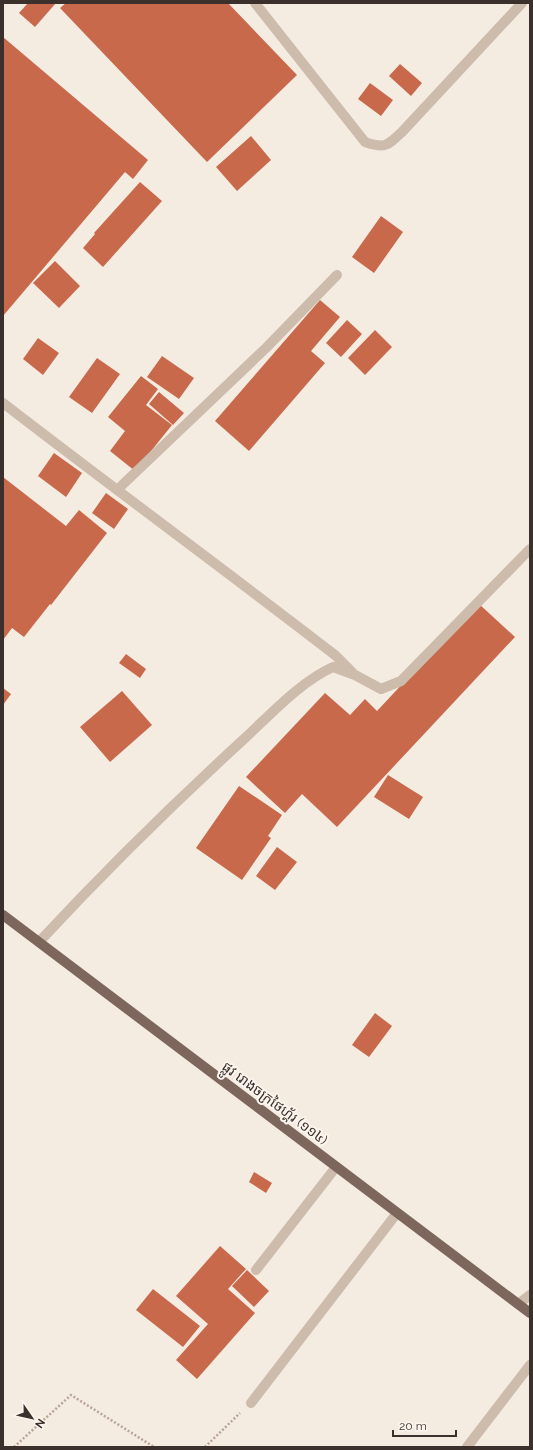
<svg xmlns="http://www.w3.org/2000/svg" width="533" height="1450" font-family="Raleway,'Noto Sans Khmer',sans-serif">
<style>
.building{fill:#c8694b}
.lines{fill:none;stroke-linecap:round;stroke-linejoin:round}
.path{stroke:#b9a596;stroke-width:2.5;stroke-dasharray:2 2;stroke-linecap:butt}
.service{stroke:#cdbbac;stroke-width:10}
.minor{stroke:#cdbbac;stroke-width:10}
.primary{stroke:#7d675c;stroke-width:10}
.labels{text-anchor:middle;stroke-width:4;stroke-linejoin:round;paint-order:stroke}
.street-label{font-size:14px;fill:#3b302b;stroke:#fbf5ee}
</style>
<rect width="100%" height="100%" fill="#f4ebe1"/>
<path class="building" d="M28,3H56L35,27L19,13Z
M66,3H228L297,75L207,162L60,8Z
M3,37L148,160L133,179L125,172L3,316Z
M400,64L422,83L411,96L389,76Z
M370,83L393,100L381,116L358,99Z
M251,136L271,160L237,191L216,167Z
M140,182L162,201L103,267L83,248L95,234L94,233Z
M381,216L403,232L374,273L352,257Z
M55,261L80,286L59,308L33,283Z
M320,300L340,317L311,351L325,363L249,451L215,421Z
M347,320L362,334L341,357L326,343Z
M375,330L392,347L365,375L348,358Z
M38,338L59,353L43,375L23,359Z
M162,356L194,378L179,399L147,377Z
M97,358L120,374L92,413L69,397Z
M141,376L158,389L146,405L172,425L135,471L110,451L125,431L108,417Z
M159,392L184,413L173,425L149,404Z
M54,453L82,473L66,497L38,476Z
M3,477L66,526L79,510L107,533L51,605L50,604L24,637L12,628L3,640Z
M106,493L128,509L114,529L92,513Z
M478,603L515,637L337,827L302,794L285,813L246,777L325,693L350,715L365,699L377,711Z
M126,654L146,669L140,678L119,663Z
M3,688L11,694L3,705Z
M122,691L152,725L110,762L80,727Z
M388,775L423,797L409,819L374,797Z
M239,786L282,815L268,836L271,838L242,880L196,848Z
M277,847L297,862L275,890L256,876Z
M375,1013L392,1026L369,1057L352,1045Z
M254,1172L272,1183L266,1193L249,1182Z
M220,1246L246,1269L228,1289L255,1313L197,1379L176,1360L208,1324L176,1296Z
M247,1270L269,1291L254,1307L232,1286Z
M153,1289L200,1326L183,1347L136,1310Z"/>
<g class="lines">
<path class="path" d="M14,1447L71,1395L154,1447
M205,1447L240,1413"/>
<path class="service" d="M256,1270L336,1167
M251,1403L397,1213"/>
<path class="minor" d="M255,3L365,142C385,149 387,146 402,132L522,3
M3,403C113,488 225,570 335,655L352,672
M117,490L266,348L337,275
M39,942C104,872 173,804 244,739C271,714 300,682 333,667L355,675L381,689L401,681L530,549
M518,1304L530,1295
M467,1447L530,1365"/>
<path class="primary" d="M3,915L530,1313"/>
</g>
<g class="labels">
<g class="street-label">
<text transform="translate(275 1103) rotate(37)" y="5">ផ្លូវ រោងចក្រថៃហ្គ័រ (១១៤)</text>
</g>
</g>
<rect width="533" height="1450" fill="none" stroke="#3b302b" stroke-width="8"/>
<g transform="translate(32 1418) rotate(124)" stroke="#fbf5ee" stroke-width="3" paint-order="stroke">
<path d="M0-3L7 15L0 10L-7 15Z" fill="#3b302b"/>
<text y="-6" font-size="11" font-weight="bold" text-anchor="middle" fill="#3b302b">N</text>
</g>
<path d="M393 1430v6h63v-6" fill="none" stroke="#3b302b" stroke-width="2"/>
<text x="399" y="1430" font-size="12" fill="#3b302b" stroke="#fbf5ee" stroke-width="3" paint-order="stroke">20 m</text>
</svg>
